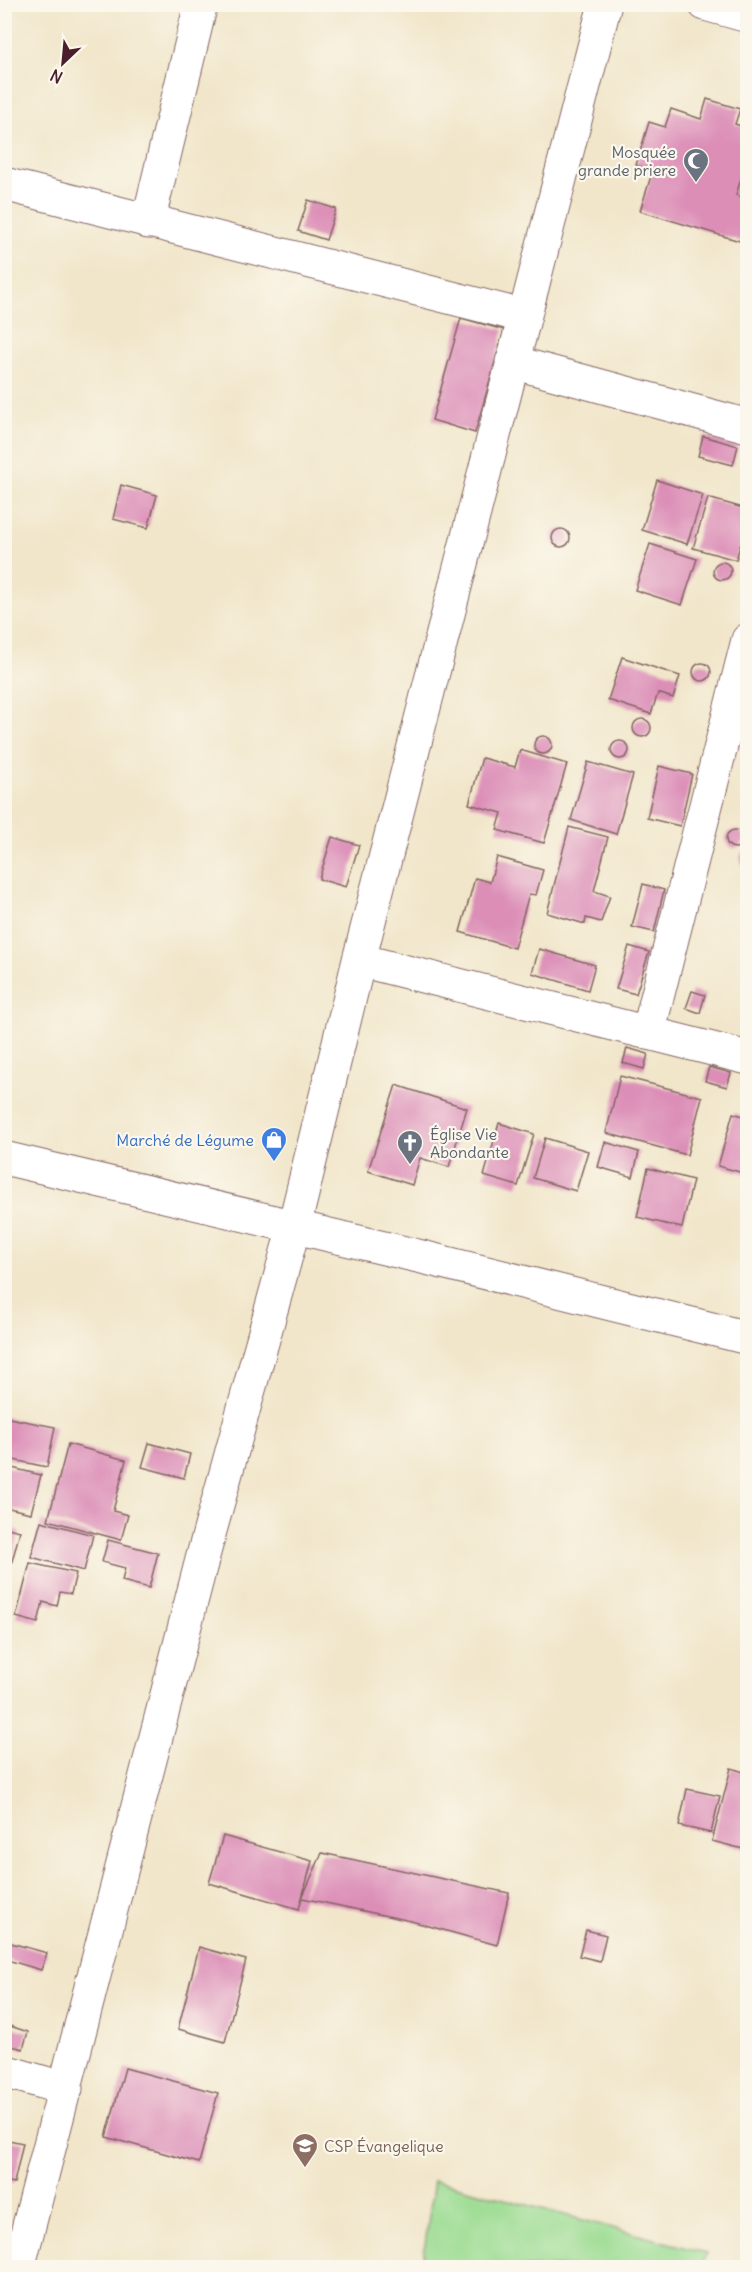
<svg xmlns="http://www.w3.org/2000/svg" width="752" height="2272" font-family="Delius,sans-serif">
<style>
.green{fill:#9cdc93;stroke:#737e5f;stroke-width:1.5}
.building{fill:#dc8eb7}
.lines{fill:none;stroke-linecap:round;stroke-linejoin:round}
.minor-casing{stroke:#846563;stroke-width:35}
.tertiary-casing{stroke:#846563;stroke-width:35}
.minor{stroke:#fff;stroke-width:33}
.tertiary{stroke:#fff;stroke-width:33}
.labels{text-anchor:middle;stroke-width:4.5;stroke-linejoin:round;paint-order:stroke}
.worship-label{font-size:16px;fill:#5b616d;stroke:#fbf7ec;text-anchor:end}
.shop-label{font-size:16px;fill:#366cbe;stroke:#fbf7ec;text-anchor:end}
.education-label{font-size:16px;fill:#785e54;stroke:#fbf7ec;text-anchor:start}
</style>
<rect width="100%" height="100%" fill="#fbf7ec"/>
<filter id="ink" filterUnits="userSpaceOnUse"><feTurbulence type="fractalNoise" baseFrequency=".0167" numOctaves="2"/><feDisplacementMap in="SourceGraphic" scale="12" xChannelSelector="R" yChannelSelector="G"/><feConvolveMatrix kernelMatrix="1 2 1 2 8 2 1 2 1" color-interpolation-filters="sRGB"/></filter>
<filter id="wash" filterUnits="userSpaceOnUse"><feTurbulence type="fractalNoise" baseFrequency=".008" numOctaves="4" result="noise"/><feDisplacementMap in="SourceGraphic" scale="24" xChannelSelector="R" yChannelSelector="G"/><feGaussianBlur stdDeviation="1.35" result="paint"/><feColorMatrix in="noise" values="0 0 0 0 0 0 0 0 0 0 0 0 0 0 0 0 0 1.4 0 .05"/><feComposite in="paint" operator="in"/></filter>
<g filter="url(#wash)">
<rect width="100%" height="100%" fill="#f1e6ca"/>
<path class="green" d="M434,2180L706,2253L701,2267H422Z"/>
<g id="blocks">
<path class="building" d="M707,99L740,109L735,124L747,128V170L744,169L736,195L747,199V228L743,242L640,211L653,170L636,165L649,122L665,127L671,109L701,119Z
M308,200L336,209L326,240L298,231Z
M461,318L504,330L475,433L432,420Z
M703,436L738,446L733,465L698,456Z
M657,480L703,495L687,544L642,530Z
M121,485L157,495L148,528L113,519Z
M708,498L747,509V522L736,560L693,548Z
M552 538a9 9 0 1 1 18 0a9 9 0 1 1-18 0Z
M650,544L697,559L682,605L635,590Z
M713 571a9 9 0 1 1 18 0a9 9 0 1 1-18 0Z
M622,657L680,676L673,698L658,693L651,714L608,700Z
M693 672a9 9 0 1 1 18 0a9 9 0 1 1-18 0Z
M633 728a9 9 0 1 1 18 0a9 9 0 1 1-18 0Z
M534 745a9 9 0 1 1 18 0a9 9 0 1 1-18 0Z
M611 750a9 9 0 1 1 18 0a9 9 0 1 1-18 0Z
M520,750L567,764L544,843L497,830L502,813L469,804L482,758L515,767Z
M588,762L633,775L616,834L571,820Z
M659,766L692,774L680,826L647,818Z
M569,827L608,837L594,891L610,896L601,922L586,918L585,924L547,913Z
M726 839a9 9 0 1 1 18 0a9 9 0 1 1-18 0Z
M332,837L359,845L346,887L319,879Z
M747,849V868L742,864L740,857L743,852Z
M497,857L543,870L536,895L529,894L514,948L460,932L475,878L490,882Z
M643,884L664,890L654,932L632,927Z
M629,946L649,952L636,994L616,989Z
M539,949L595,965L588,990L532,973Z
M692,991L705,995L700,1013L686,1008Z
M627,1048L648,1054L644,1069L623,1063Z
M709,1067L731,1073L727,1087L705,1081Z
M620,1076L702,1097L687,1155L606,1133Z
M396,1085L467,1108L449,1167L420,1158L412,1185L368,1171Z
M733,1113L747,1117V1174L718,1166Z
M499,1123L534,1134L518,1186L484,1176Z
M545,1138L588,1151L576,1191L533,1178Z
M605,1142L639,1152L633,1177L598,1167Z
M648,1168L693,1180L682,1228L637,1217Z
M4,1417L55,1427L47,1467L4,1458Z
M149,1443L190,1454L184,1478L142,1467Z
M68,1444L126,1460L113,1511L128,1515L121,1540L48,1520Z
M4,1466L41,1475L31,1513L4,1507Z
M41,1521L93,1535L84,1571L31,1557Z
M4,1527L20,1531L5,1588H4Z
M108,1540L158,1553L149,1588L122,1581L125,1568L102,1562Z
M30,1563L76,1573L71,1594L60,1592L57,1606L43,1602L38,1623L16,1617Z
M731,1768L747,1773V1850L712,1841Z
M687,1789L720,1796L711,1833L679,1826Z
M223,1836L312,1861L299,1909L209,1883Z
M322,1853L509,1893L497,1945L411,1921L302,1898Z
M586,1930L606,1935L600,1961L579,1956Z
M4,1941L47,1953L41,1970L4,1959Z
M199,1947L246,1960L225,2042L178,2029Z
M4,2024L28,2032L23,2049L4,2044Z
M125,2068L218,2093L199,2163L106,2137Z
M4,2139L23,2143L14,2183L4,2181Z"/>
</g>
</g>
<g filter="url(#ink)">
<use href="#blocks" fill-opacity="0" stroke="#846563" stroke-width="1.5"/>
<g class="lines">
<defs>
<path id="minor" d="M4,184L523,316
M148,222L201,4
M512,362L748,426
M359,960L748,1058
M648,1033L748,640
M4,1158L422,1257L748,1338
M4,2071L66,2089
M18,2268L203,1556L294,1227L359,960L605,4"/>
<path id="tertiary" d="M705,4L748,16"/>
</defs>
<use href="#minor" class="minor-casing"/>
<use href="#tertiary" class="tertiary-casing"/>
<use href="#minor" class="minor"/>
<use href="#tertiary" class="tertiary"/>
</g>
</g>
<defs>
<symbol id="mosque-pin" viewBox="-11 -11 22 30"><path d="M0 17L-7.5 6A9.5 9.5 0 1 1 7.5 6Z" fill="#6b7280" stroke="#fbf7ec"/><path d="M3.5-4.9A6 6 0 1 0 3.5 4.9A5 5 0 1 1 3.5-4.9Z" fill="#fff"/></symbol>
<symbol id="shop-pin" viewBox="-11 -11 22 30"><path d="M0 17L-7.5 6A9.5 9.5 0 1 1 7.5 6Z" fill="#3f7fe0" stroke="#fbf7ec"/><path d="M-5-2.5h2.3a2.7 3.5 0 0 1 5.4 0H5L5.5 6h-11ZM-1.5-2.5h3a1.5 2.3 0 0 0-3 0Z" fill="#fff"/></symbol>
<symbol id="church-pin" viewBox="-11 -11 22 30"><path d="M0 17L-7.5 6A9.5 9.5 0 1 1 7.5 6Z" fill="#6b7280" stroke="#fbf7ec"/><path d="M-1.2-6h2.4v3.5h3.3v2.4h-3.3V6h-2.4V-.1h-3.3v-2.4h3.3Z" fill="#fff"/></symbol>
<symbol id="school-pin" viewBox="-11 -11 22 30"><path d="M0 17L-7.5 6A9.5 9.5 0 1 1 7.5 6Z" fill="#8d6e63" stroke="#fbf7ec"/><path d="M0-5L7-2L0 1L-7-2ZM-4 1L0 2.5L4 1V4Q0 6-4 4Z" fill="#fff"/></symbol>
</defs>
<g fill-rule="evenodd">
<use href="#mosque-pin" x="681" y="146" width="30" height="40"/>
<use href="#shop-pin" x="259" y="1125" width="30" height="40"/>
<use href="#church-pin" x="395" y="1128" width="30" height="40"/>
<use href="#school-pin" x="290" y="2131" width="30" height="40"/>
</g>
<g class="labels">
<g class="worship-label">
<text x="676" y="158">Mosquée<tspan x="676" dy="18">grande priere</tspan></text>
<text x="430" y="1140" text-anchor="start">Église Vie<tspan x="430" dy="18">Abondante</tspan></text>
</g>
<g class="shop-label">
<text x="254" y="1146">Marché de Légume</text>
</g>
<g class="education-label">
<text x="324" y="2152">CSP Évangelique</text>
</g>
</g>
<rect width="752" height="2272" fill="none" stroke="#fbf7ec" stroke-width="24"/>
<g transform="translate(63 63) rotate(206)" stroke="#fbf7ec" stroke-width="4.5" paint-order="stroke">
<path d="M0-4.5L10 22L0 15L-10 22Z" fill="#4a1f2b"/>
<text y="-9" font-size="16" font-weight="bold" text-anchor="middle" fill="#4a1f2b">N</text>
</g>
</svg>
